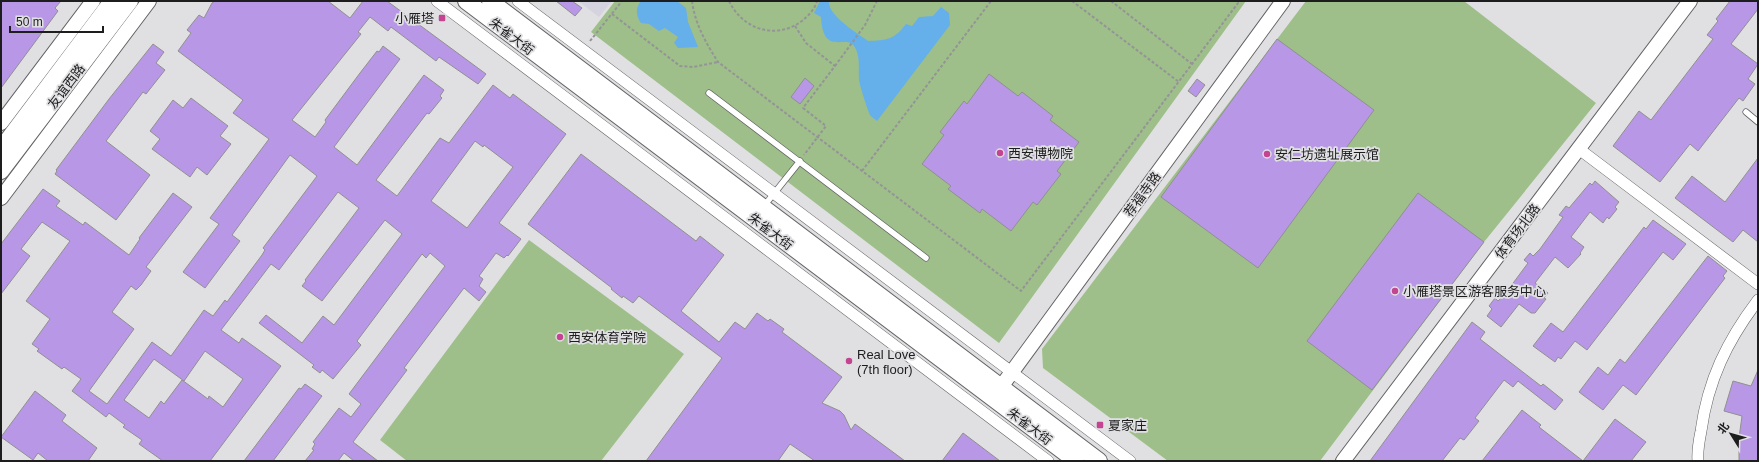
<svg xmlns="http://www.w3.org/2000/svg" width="1759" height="462" font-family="Arial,'Noto Sans SC',sans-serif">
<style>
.built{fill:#d5d4de}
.green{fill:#9ebf89}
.water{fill:#65afeb}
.building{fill:#b898e6;stroke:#908f91;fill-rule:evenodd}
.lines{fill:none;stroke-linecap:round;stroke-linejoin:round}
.service-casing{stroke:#636365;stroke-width:7}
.minor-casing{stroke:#636365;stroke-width:12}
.tertiary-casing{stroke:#636365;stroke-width:16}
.secondary-casing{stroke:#636365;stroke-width:18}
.path{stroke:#949497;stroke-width:2;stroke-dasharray:3 2;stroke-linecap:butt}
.service{stroke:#fff;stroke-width:5.5}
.minor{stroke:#fff;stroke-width:11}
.tertiary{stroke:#fff;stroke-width:14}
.secondary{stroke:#fff;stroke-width:16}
.poi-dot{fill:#c34592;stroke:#e0e0e3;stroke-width:1.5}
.labels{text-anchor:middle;stroke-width:3.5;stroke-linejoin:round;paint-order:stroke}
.poi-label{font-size:13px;fill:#1d1d1e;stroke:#e0e0e3;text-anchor:start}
.street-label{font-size:13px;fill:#1d1d1e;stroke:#e0e0e3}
</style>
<rect width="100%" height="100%" fill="#e0e0e3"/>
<path class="built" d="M578,1H612L599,17Z"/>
<path class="green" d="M615,1H1246L999,343L591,32Z
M1306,1H1464L1596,103L1484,242L1320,461H1168L1043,368L1042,349Z
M529,240L684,354L601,461H407L380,440Z"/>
<path class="water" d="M641,1H677L686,8L688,22L698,47L678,48L674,43L678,37L665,28L659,31L649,24L641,23C636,16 635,8 641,1Z
M820,1H829C827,15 857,33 868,41C887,40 894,40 906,24L912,26L919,17L933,16L941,7L949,13L950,25L877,121C875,119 871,117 870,115C868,111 859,84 859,79C858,68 861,56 854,46C846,34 823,57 821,17L814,13Z"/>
<path class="building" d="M1,1H61L55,8L58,11L1,88Z
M215,1H328L350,18L363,1H387L486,74L478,84L439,57L436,61L391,27L388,31L370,17L358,32L361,34L292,120L315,137L326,122L325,120L360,73L377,51L379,52L383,46L400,59L334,147L357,165L424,75L444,90L440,96L442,98L429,114L427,113L376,180L397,196L440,138L449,143L493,85L510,98L513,94L566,134L499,223L521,239L508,256L507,255L504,258L496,253L479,276L483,279L479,286L486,292L479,301L464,288L404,368L407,370L353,442L378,461H354L344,453L338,461H305L314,450L312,449L315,444L313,442L339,408L351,417L361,404L349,394L445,266L430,253L426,258L422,254L357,341L361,345L333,379L322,370L320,373L312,367L314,365L259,323L266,315L302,343L323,316L334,325L402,234L385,220L322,301L302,286L306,281L305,280L359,208L338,192L279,270L271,264L221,330L239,343L242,338L281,366L210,461H163L139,444L142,440L123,427L125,425L109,413L106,417L72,391L81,379L64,367L62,369L37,351L39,349L32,344L50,319L26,301L70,241L42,222L21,249L30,256L1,294V244L43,189L60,201L56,206L83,225L85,222L129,255L140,239L139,238L173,193L192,207L146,267L151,271L141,285L136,290L131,286L112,312L134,329L89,391L107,404L152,342L171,356L204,310L213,316L225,300L227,302L262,255L265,250L263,248L317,176L290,155L232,235L240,241L205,288L183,272L219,224L210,218L269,139L233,113L243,100L178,51L191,33L187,30L199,15L204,18L212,3ZM475,141L483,147L484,145L513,167L467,228L431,201ZM205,351L243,379L223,407L209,396L208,399L182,380L164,404L161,401L149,418L124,400L154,359L184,381Z
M556,1H572L582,8L575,16Z
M1730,1H1758V9L1731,44L1758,64L1748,79L1755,84L1743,101L1739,98L1698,151L1690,144L1660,182L1613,146L1639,111L1651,120L1713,39L1707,35L1718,21L1716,19Z
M1277,39L1374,110L1258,268L1161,197Z
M153,44L164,52L156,63L165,70L146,94L143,92L106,141L150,175L116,220L55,174L57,171L56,170L109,99Z
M989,74L1018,96L1022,92L1053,116L1050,120L1079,142L1057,171L1061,174L1037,205L1033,202L1011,231L982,209L980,213L948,189L951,186L922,164L944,135L940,132L964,101L967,104Z
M805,78L814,86L800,104L791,97Z
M1197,79L1205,85L1196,97L1188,91Z
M191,98L228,126L220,136L231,144L207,175L197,167L190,177L152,149L160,139L150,131L173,100L183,108Z
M581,154L696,241L700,236L724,255L681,311L719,342L735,322L745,329L757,313L768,321L770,319L784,329L782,332L842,377L822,403L840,411L844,415L851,430L855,424L905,461H815L790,444L778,461H646L722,358L639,296L633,303L623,296L622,298L611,289L612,288L528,224Z
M1758,158V242L1743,230L1733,242L1675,198L1692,176L1725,202Z
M1595,181L1619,202L1615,207L1617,209L1609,219L1607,217L1603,223L1590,212L1571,237L1584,247L1580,253L1581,254L1568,268L1555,257L1535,283L1548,293L1544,298L1546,299L1535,313H1531L1519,304L1501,327L1487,316L1492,309L1489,306L1495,298L1498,301L1505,294L1528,263L1524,260L1530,253L1533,256L1540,249L1563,217L1559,215L1566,206L1569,208L1590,183L1592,185Z
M1418,193L1484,242L1372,390L1307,341Z
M1653,220L1686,244L1673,260L1663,252L1587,350L1575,341L1561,359L1558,357L1555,362L1533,346L1551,323L1563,332L1644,227L1646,229Z
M1708,256L1727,271L1723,276L1725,278L1636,395L1623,385L1603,410L1579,392L1598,367L1608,375L1620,359L1625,363Z
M1472,322L1485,332L1480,339L1541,386L1543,384L1563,400L1555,410L1518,381L1513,387L1504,380L1475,418L1479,421L1464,440L1460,438L1442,461H1370Z
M1758,370V461H1739V438L1742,416L1724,411L1733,381L1751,386Z
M305,384L322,396L273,461H244L299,388L301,389Z
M35,391L66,415L62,421L97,448L88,461H48L38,453L33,460L1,437Z
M1522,410L1541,425L1539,427L1583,461H1482Z
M1615,419L1646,442L1631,461H1583Z
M963,433L1000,461H942Z"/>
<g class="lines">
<defs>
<path id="service" d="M709,93L926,258
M1746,112L1758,122
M764,206L800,161"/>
<path id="minor" d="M437,1L1048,461
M518,1L1130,461
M1579,149L1758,284
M1698,461C1697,451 1699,441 1701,431C1708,380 1727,341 1758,300"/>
<path id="tertiary" d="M1,123L93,1
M1,198L149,1
M1001,387L1283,1
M1343,461L1690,1"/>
<path id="secondary" d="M466,1L1076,461
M490,1L1099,461
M1,149L112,1
M1,171L130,1"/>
</defs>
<use href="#service" class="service-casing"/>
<use href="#minor" class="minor-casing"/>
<use href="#tertiary" class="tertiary-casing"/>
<use href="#secondary" class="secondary-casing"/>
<path class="path" d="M692,1C695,24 706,43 718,62L1021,291L1238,3L1235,1
M729,1C743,30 776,40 802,21C808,16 815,9 817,1
M1072,1L1179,82
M1111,1L1192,64
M612,14L680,66L693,67L718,62
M795,26L806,43L835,66L803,108L826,126L804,155
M590,41L622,1
M835,66L865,25L877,1
M862,171L991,1"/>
<use href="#service" class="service"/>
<use href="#minor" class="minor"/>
<use href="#tertiary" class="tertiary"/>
<use href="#secondary" class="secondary"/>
</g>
<g class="poi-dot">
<rect x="438" y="14" width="8" height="8" rx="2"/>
<circle cx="1000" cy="153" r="4"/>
<circle cx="1267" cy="154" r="4"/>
<circle cx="1395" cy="291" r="4"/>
<circle cx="560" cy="337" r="4"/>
<circle cx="849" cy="361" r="4"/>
<rect x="1096" y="421" width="8" height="8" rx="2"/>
</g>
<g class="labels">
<g class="poi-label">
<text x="434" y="23" text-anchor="end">小雁塔</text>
<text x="1008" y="158">西安博物院</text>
<text x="1275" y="159">安仁坊遗址展示馆</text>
<text x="1403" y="296">小雁塔景区游客服务中心</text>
<text x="568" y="342">西安体育学院</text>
<text x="857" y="359">Real Love<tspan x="857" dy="15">(7th floor)</tspan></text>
<text x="1108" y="430">夏家庄</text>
</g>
<g class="street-label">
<text transform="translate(512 36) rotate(37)" y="5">朱雀大街</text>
<text transform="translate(66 86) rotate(-53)" y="5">友谊西路</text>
<text transform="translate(1142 194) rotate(-54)" y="5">荐福寺路</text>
<text transform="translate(771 231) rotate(37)" y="5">朱雀大街</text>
<text transform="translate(1517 231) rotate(-53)" y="5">体育场北路</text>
<text transform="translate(1030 426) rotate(37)" y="5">朱雀大街</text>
</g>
</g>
<rect width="1759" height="462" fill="none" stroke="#1d1d1e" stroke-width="4"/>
<g transform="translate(1731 434) rotate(307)" stroke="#e0e0e3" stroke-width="3" paint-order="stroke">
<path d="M0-3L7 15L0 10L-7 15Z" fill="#1d1d1e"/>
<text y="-6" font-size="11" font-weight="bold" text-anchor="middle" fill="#1d1d1e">北</text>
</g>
<path d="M10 26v6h93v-6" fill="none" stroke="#1d1d1e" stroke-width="2"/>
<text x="16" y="26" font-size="12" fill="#1d1d1e" stroke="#e0e0e3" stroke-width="3" paint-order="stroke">50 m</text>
</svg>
